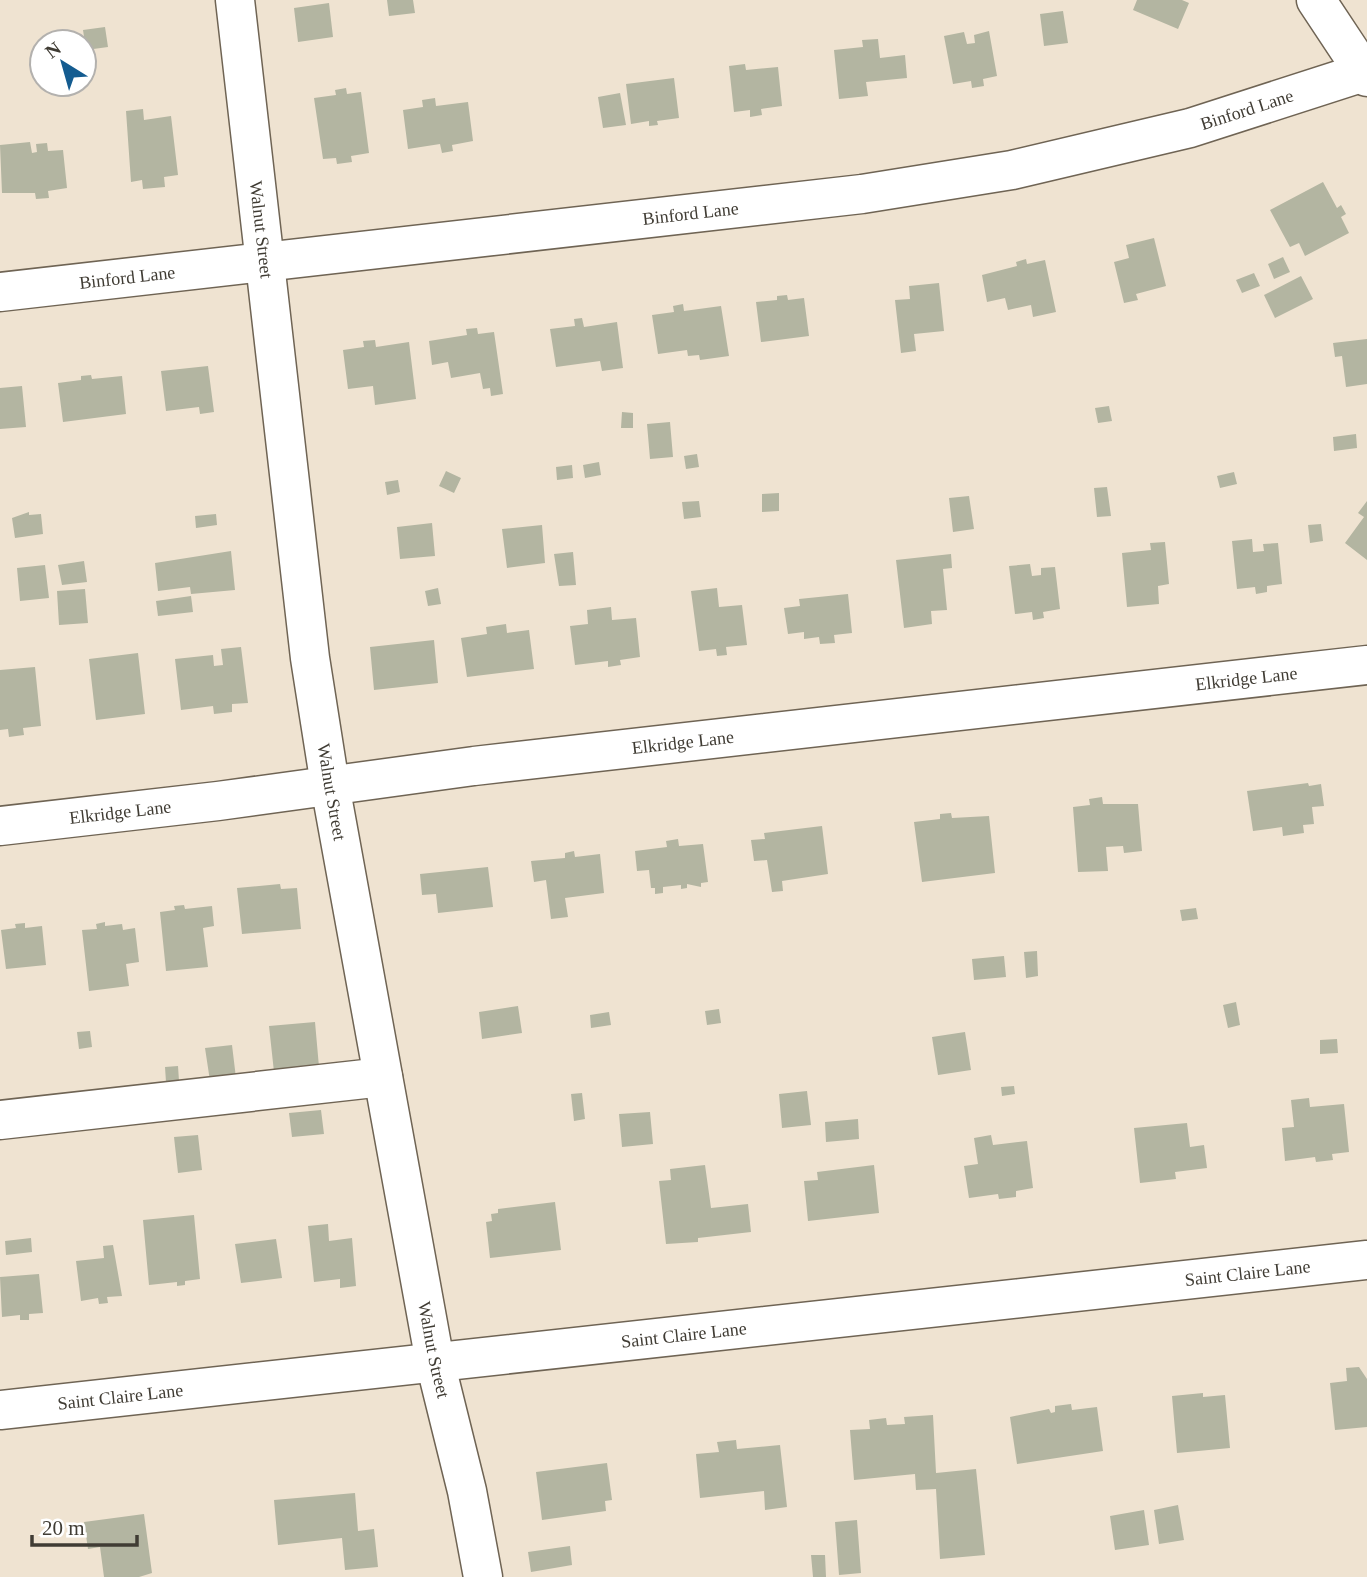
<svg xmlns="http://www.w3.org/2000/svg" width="1367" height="1577" font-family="'Times New Roman',serif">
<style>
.building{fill:#b3b5a1}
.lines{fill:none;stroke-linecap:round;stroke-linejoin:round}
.minor-casing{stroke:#6f6454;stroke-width:41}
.minor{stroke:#fff;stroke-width:38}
.labels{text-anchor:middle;stroke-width:6;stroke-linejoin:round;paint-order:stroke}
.street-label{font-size:18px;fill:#403c34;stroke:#fff}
</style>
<rect width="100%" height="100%" fill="#efe3d1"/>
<path class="building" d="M387,0H413L415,13L389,16Z
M1137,0H1182L1189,3L1178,29L1133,10Z
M329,3L333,37L298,42L294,8Z
M1063,11L1068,43L1044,46L1040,14Z
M105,27L108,47L86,50L83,30Z
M989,31L997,76L983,79L984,86L972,88L971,81L953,84L944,36L964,32L967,44L975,43L974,35Z
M878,39L880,58L905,55L907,78L866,82L868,96L839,99L834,50L863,47L862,40Z
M745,64L746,70L778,67L782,106L761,109L762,115L750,117V110L734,112L729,66Z
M674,78L679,118L657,121L658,125L649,126V121L631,124L626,84Z
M346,88L347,94L361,92L369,153L351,156L352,162L337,164L336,158L323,159L314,98L336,95L335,90Z
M620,93L626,125L603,128L598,97Z
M435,98L436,106L468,102L473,141L452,145L453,151L442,153L440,144L408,149L403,110L423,107L422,100Z
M143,109L144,120L171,116L178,175L164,177L165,187L143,189L142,180L131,182L126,111Z
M30,142L32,153L37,152L36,144L47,143L48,151L63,150L67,188L48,191L49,198L36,199L35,193H2L0,145Z
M1323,182L1337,208L1341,205L1346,214L1341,217L1349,233L1305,256L1299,243L1290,247L1270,210Z
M1154,238L1166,286L1136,294L1138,300L1124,303L1114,262L1129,258L1126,245Z
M1283,257L1290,272L1274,279L1268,264Z
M1026,259L1027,264L1045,260L1056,312L1033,317L1031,305L1008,310L1005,298L987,302L982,275L1017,266L1016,262Z
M1254,273L1260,286L1242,293L1236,280Z
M1301,276L1313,299L1275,318L1264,295Z
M939,283L944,331L914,334L916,351L901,353L895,300L910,299L909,286Z
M787,295L788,300L804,298L809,336L761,342L756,302L777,300V296Z
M683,304L684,311L721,306L729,356L700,360L699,355L688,356L687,350L658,354L652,315L674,312L673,306Z
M582,318L584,327L617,322L623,368L602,371L600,361L556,367L550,329L575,326L574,319Z
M477,328L478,334L494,332L503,394L491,396L490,388L483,389L480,373L451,378L448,362L432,365L429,341L467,335L466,329Z
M1367,339V384L1346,387L1342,356L1335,357L1333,343Z
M375,340L376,347L409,342L416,399L375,405L373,386L348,389L343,350L364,347L363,341Z
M208,366L214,412L200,414L199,407L166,411L161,371Z
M91,375L92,379L122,376L126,414L63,422L58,383L81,380V376Z
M22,386L26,427L0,429V388Z
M1109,406L1112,421L1098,423L1095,408Z
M622,412L633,413V428H621Z
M670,422L673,457L650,459L647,424Z
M1356,434L1357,448L1334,451L1333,437Z
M697,454L699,467L686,469L684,456Z
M599,462L601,475L585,478L583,465Z
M572,465L573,478L557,480L556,467Z
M446,471L461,478L454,493L439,486Z
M1234,472L1237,484L1220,488L1217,476Z
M398,480L400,492L387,495L385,482Z
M1107,487L1111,516L1097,517L1094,488Z
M779,493V511L762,512V494Z
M969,496L974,529L953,532L949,498Z
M699,501L701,517L684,519L682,502Z
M1367,501V560L1345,543L1364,517L1358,513Z
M29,512V515L41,514L43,534L15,538L12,518Z
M216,514L217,525L196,528L195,516Z
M432,523L435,556L400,559L397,527Z
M1321,524L1323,541L1310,543L1308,525Z
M542,525L545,563L507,568L502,529Z
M1252,539L1253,552L1264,551L1263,544L1278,543L1282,584L1267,586V592L1256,594L1255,587L1237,589L1232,541Z
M1165,542L1169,584L1158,586L1159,604L1127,607L1122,553L1151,550L1150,543Z
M231,551L235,590L191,594L190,587L158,591L155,563Z
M573,552L576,585L559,586L554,554Z
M951,554L952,568L943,569L947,610L931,611L932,624L904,628L896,560Z
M84,561L87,582L62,585L58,565Z
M1030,564L1032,576L1041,575V568L1055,567L1060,609L1043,612L1044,618L1033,620L1032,612L1015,614L1009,566Z
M45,565L49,598L20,601L17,568Z
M438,588L441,604L428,606L425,591Z
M717,588L719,607L742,605L747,645L726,647L727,655L717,656L716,649L699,651L691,591Z
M85,589L88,623L59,625L57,591Z
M848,594L852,633L834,635L835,643L820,644L819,637L804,639V632L788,634L784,608L800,606L799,599Z
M191,596L193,612L158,616L156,601Z
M611,607L612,620L636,618L640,657L620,660L621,665L608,667V661L575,665L570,626L588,624L587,610Z
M506,624L507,633L529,630L534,669L467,677L461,638L487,634L486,627Z
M434,640L438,683L374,690L370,647Z
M241,647L248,703L232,704V712L214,714L213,706L181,710L175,659L213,655L214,666L223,665L221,649Z
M138,653L145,714L96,720L89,659Z
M35,667L41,726L23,728L24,735L9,737L8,729L0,730V670Z
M1308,783L1309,786L1321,784L1324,806L1312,807L1314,824L1303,825L1304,833L1283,836L1282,827L1253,831L1247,791Z
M1102,797L1103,804H1138L1142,851L1124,853L1123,846L1106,847L1108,871L1078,872L1073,807L1090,805L1089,799Z
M951,813L952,818L989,816L995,873L922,882L914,822L940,819V814Z
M822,826L828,874L782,881L783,891L772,892L767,860L754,861L751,840L765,839L764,833Z
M678,839L679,846L703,844L708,882L701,883V887L687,884V888L681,889V885L663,887V893L655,894V888H651L649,870L637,871L635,851L667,847L666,841Z
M574,851L575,857L600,854L604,893L565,898L568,917L551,919L546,880L534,882L531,861L565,858V853Z
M488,867L493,907L438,913L436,894L422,895L420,874Z
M280,884L281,889L297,888L301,929L242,934L237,888Z
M184,905L185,909L212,906L214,926L203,928L208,967L166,971L160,912L175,910L174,906Z
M1196,908L1198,919L1182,921L1180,910Z
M105,922V926L122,924L123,930L135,928L139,962L126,964L129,986L89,991L82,930L97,929L96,924Z
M25,923V928L42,926L46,965L6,969L1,930L16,928L15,924Z
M1037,951L1038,976L1026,978L1024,952Z
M1004,956L1006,977L974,980L972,959Z
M1236,1002L1240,1025L1228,1028L1223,1005Z
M518,1006L522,1033L482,1039L479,1012Z
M719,1009L721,1023L707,1025L705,1011Z
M609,1012L611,1025L591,1028L590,1015Z
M315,1022L319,1067L274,1072L269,1026Z
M90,1031L92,1047L79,1049L77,1032Z
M965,1032L971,1070L938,1075L932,1037Z
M1337,1039L1338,1053L1320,1054V1040Z
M232,1045L236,1078L210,1081L205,1048Z
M178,1066L179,1081L166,1082L165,1067Z
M1014,1086L1015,1094L1002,1096L1001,1087Z
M807,1091L811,1125L782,1128L779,1094Z
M582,1093L585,1119L574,1121L571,1094Z
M1309,1098L1310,1107L1344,1104L1349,1152L1332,1154L1333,1160L1316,1162L1315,1157L1285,1161L1282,1128L1294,1127L1291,1100Z
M321,1110L324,1134L292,1137L289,1113Z
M650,1112L653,1144L622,1147L619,1114Z
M858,1119L859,1139L826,1142L825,1122Z
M1187,1123L1190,1147L1204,1145L1207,1168L1175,1172L1176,1179L1140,1183L1134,1128Z
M198,1135L202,1170L178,1173L174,1137Z
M991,1135L993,1145L1027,1141L1033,1188L1016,1191V1197L999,1199L998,1194L969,1198L964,1166L978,1164L974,1138Z
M705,1165L711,1208L748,1204L751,1232L698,1238V1242L666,1244L659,1181L671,1180L670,1169Z
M874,1165L879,1213L808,1221L804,1181L818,1180L817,1172Z
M555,1202L561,1250L490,1258L486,1222L492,1221L491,1214L498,1213V1209Z
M194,1215L200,1279L185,1281V1285L177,1286V1282L149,1285L143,1220Z
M328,1224L329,1241L352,1238L356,1286L340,1288V1279L314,1282L308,1226Z
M31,1238L32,1252L6,1255L5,1241Z
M276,1239L282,1278L241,1283L235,1244Z
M113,1245L122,1296L107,1297L108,1303L99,1304L98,1298L81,1301L76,1261L104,1258L103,1246Z
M39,1274L43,1313L29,1314V1320H20V1315L2,1317L0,1277Z
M1359,1367L1367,1379V1427L1335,1430L1330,1383L1347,1381L1346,1368Z
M1203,1393V1397L1225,1395L1230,1448L1177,1453L1172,1396Z
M1071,1404L1072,1410L1097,1407L1103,1451L1017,1464L1010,1417L1049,1409L1051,1413L1055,1412V1406Z
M933,1415L936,1473L976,1469L985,1555L940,1559L936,1489L916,1490L915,1474L854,1480L850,1430L870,1429L869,1420L886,1418L887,1425L905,1424L904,1417Z
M736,1440L737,1449L780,1445L787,1507L765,1510L764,1491L700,1498L696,1454L719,1452L717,1442Z
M607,1463L612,1500L605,1501L606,1511L542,1520L536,1472Z
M355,1493L358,1531L374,1529L378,1567L345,1570L342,1538L278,1545L274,1500Z
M1178,1505L1184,1540L1159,1544L1154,1510Z
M1144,1510L1149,1545L1115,1550L1110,1516Z
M144,1514L152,1573L139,1577H104L100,1547L88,1549L84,1522Z
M857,1520L861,1573L839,1575L835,1522Z
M570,1546L572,1565L531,1572L528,1552Z
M811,1555H825L826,1577H813Z"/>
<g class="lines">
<defs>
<g id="minor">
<path id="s1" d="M235,0L310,658L330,785L435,1362L467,1491L483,1577"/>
<path d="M1316,0L1367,77"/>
<path id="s2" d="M0,292L862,194L1012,170L1190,128L1367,71"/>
<path id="s3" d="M0,826L218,801L474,766L1367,665"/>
<path d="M0,1120L383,1077"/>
<path id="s4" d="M0,1410L1367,1260"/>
</g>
</defs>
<use href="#minor" class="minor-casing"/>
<use href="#minor" class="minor"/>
</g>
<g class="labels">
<g class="street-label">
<text dy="6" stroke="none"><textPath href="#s2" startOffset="1262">Binford Lane</textPath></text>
<text dy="6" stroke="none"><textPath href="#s2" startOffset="695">Binford Lane</textPath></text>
<text dy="6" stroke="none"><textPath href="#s1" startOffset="231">Walnut Street</textPath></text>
<text dy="6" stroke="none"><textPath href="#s2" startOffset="128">Binford Lane</textPath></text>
<text dy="6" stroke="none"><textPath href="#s3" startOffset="1255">Elkridge Lane</textPath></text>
<text dy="6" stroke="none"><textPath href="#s3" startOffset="688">Elkridge Lane</textPath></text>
<text dy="6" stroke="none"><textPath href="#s1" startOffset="798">Walnut Street</textPath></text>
<text dy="6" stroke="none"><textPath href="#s3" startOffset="121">Elkridge Lane</textPath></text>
<text dy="6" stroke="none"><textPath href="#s4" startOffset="1255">Saint Claire Lane</textPath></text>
<text dy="6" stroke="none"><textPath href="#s4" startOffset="688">Saint Claire Lane</textPath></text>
<text dy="6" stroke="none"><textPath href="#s1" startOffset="1365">Walnut Street</textPath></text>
<text dy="6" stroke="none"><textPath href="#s4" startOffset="121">Saint Claire Lane</textPath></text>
</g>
</g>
<g transform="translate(63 63) rotate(323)"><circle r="33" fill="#ffffff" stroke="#b3b1ae" stroke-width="2"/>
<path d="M0-5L12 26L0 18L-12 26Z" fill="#145c90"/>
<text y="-10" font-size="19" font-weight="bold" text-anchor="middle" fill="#403c34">N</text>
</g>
<path d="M32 1535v10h105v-10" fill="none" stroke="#403c34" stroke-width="3.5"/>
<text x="42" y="1535" font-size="21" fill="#403c34" stroke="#ffffff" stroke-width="5" paint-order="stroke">20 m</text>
</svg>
